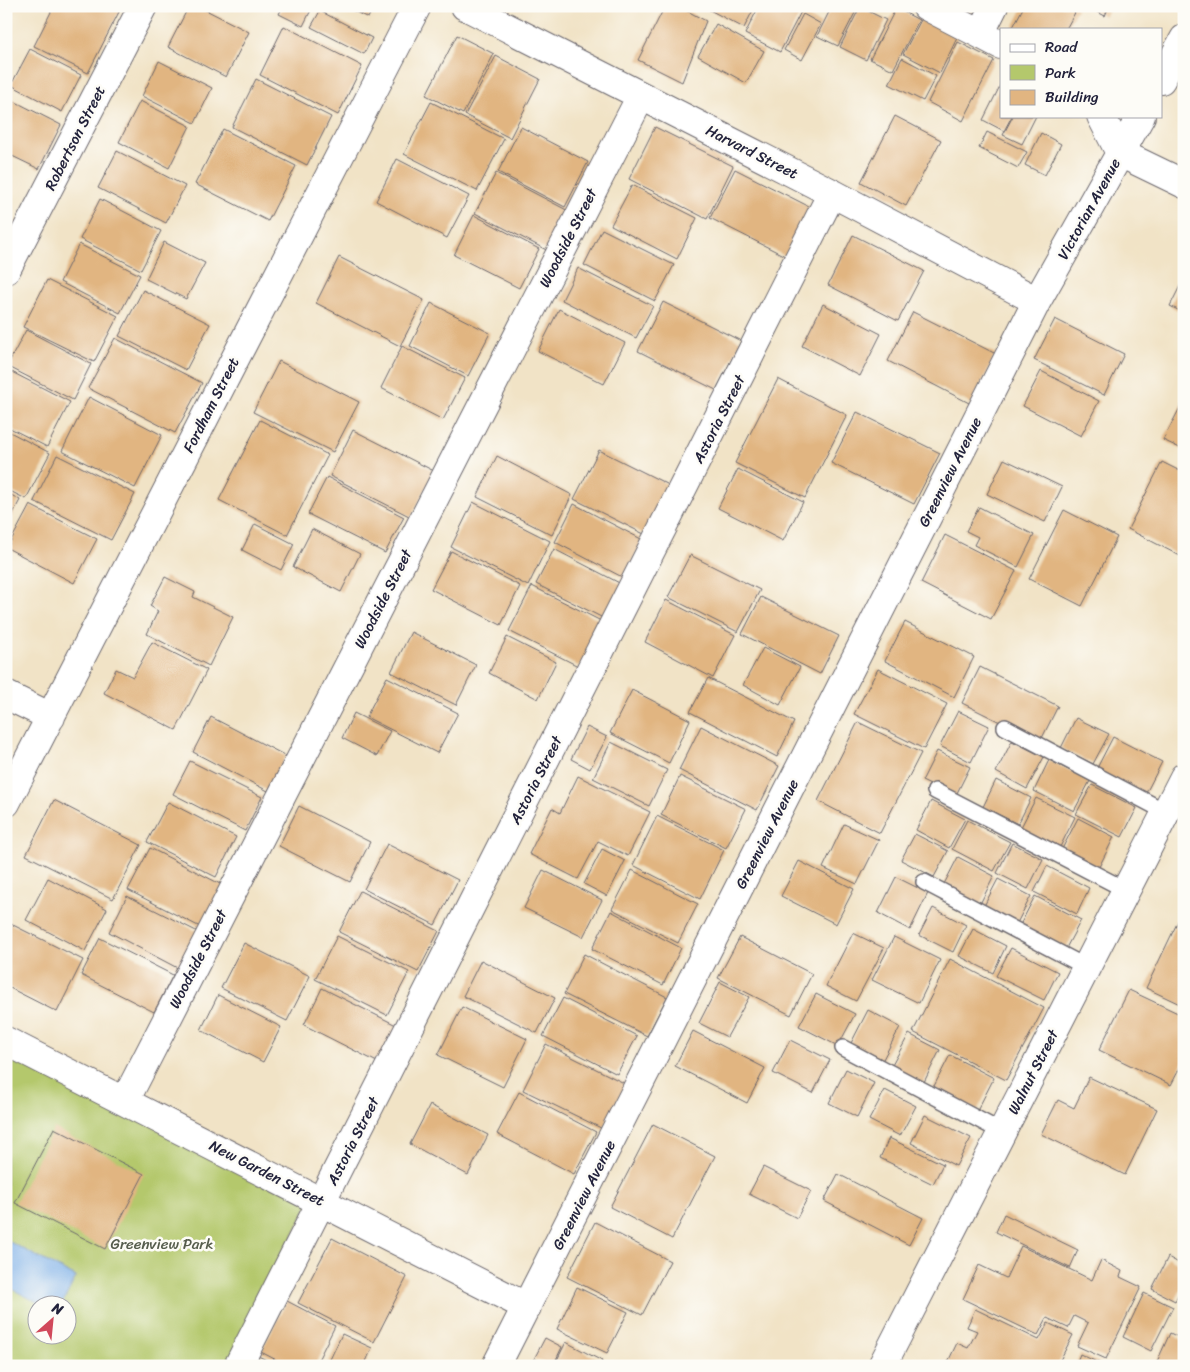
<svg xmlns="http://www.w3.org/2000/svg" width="1190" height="1372" font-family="Sriracha,sans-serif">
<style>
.green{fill:#b4c86c;stroke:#6b7554;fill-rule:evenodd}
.water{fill:#7bafe8;stroke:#4e6892}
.building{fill:#e1b581}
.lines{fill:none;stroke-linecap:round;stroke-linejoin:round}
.lane-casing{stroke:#6a666c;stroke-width:18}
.street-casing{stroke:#6a666c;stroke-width:30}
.lane{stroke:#fff;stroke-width:15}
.street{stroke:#fff;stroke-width:28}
.labels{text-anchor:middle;stroke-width:5;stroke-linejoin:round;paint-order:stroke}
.street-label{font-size:15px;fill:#22223b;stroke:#fdfcf7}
.park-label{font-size:15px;fill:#555c4c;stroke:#fdfcf7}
</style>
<rect width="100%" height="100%" fill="#fdfcf7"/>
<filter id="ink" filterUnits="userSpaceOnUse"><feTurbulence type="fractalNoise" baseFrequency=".02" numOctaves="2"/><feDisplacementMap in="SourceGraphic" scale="10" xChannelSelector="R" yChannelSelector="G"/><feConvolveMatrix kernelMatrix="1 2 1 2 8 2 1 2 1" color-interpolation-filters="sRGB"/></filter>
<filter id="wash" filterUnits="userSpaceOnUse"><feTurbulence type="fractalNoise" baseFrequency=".0096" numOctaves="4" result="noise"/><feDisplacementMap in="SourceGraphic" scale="20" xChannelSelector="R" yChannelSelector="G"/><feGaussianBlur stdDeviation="1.12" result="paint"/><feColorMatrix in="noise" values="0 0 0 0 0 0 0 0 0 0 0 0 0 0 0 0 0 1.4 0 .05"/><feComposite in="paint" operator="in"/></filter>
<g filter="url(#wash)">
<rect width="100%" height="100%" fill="#f1e3c6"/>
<path class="green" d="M6,1035L313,1195L228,1366H6ZM38,1304H68V1334H38Z"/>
<path class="water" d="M6,1240L76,1277L62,1304H41L6,1286Z"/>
<g id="blocks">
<path class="building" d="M54,6H122L88,73L34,46Z
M189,6H198L249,32L226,77L168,47Z
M283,6H313L303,26L279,14Z
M344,6H374L368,18Z
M665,6H678L706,21L682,82L638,60Z
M702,6H755L744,28Z
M759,6H804L780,52L745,34Z
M832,6L858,7L838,46L817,36Z
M1024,6H1072L1077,9L1066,29H1012Z
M1086,6H1109L1105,16Z
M860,7L886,20L866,60L840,47Z
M896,8L919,20L893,70L870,59Z
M320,11L372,38L364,54L311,27Z
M803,14L821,24L802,60L784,50Z
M922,18L958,36L940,73L903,54Z
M716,24L764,51L746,83L698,56Z
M284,26L362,66L338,115L260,75Z
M457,35L494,54L463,114L426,95Z
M958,42L994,60L963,121L928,102Z
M30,49L81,75L62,112L11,85Z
M496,56L540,79L510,138L465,115Z
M902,58L936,76L923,101L889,84Z
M159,61L212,88L195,123L142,96Z
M256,79L331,117L307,165L232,127Z
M1001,84V116H1012L1004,131L983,120Z
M6,97L61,125L39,169L6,153Z
M140,101L190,126L169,168L119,142Z
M431,102L504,139L477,191L404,154Z
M895,116L941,140L906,206L861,182Z
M1013,116H1036L1022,144L1003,135Z
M521,127L588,162L565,207L498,172Z
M655,127L733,166L707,219L629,179Z
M223,129L296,166L268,221L195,184Z
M987,132L1027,152L1018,168L979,148Z
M1041,133L1061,144L1045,175L1025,165Z
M117,151L185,186L166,223L98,188Z
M397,159L469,196L447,238L376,201Z
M735,169L810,207L785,256L710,218Z
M496,173L578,216L558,256L475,213Z
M632,185L697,218L677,259L611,225Z
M100,199L161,231L141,270L80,239Z
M474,215L539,249L519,288L454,255Z
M602,229L674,265L655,301L584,265Z
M853,235L924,271L898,321L828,285Z
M164,242L205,263L186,299L146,279Z
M79,244L140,275L120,313L60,282Z
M339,257L424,300L400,346L316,303Z
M578,268L653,306L636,338L562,300Z
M1184,278V313L1170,306Z
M47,280L118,316L94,362L23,327Z
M143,290L210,324L186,370L119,336Z
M663,302L741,341L716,390L638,351Z
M431,303L490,333L468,376L410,346Z
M823,304L881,334L860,376L802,346Z
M559,309L625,343L604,384L538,351Z
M913,312L996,354L971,404L888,361Z
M1055,319L1124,354L1104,395L1034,360Z
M26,330L91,364L73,400L7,366Z
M115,338L202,383L175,433L88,388Z
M402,346L465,378L443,420L381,388Z
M279,361L359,402L333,452L253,412Z
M6,369L70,402L47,447L6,426Z
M1041,371L1099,401L1081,436L1023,406Z
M778,379L847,415L805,498L735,463Z
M89,397L162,435L135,488L62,451Z
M1184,400V450L1163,440Z
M857,412L940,453L914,504L831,463Z
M260,420L328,455L287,535L219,500Z
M6,430L50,453L26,499L6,489Z
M353,430L434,471L411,517L330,476Z
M599,450L671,486L646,535L574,499Z
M57,455L135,494L111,540L34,501Z
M497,456L572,495L552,535L477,497Z
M1004,459L1062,487L1045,522L987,494Z
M1162,462L1184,473V558L1128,529Z
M738,469L803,502L783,541L718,508Z
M327,477L404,517L385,553L308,514Z
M6,492L20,500L6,527Z
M473,502L550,541L528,586L451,547Z
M574,504L643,540L624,578L555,542Z
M30,505L97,539L74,583L7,548Z
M979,507L1034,535L1018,567L974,545L978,537L966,531Z
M1064,510L1117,537L1082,606L1029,579Z
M255,524L294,544L281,570L242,550Z
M312,529L360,554L341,592L293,567Z
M945,535L1016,571L991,619L921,583Z
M554,549L629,588L611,622L536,584Z
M451,551L520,586L501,625L431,589Z
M690,555L760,590L738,632L668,597Z
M165,577L195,592L193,597L233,617L209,666L147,634L158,611L150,606Z
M532,586L603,622L580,667L509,631Z
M761,597L839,636L820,674L742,634Z
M666,600L735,635L713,678L645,642Z
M905,622L974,657L954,697L885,661Z
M411,632L476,665L456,705L391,672Z
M507,637L556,662L538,699L489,673Z
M152,642L207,670L176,730L104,693L116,669L133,677Z
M763,648L800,667L780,705L743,685Z
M980,667L1058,706L1040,742L962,703Z
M878,669L947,704L924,749L854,714Z
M387,677L458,713L437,753L366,717Z
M708,678L794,722L777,757L690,712Z
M632,690L690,720L669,763L610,733Z
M958,711L989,726L971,762L940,746Z
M354,713L390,731L377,756L342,738Z
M211,717L286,756L268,791L193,752Z
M1076,718L1109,734L1093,764L1061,748Z
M858,722L921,753L880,833L818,801Z
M701,726L779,766L757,810L679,770Z
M587,727L607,737L590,769L571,759Z
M1113,737L1162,762L1145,795L1096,770Z
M1012,741L1044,757L1027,789L996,772Z
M611,742L667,770L649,806L593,778Z
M937,751L970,767L955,797L922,781Z
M1049,760L1090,781L1074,811L1034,791Z
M190,761L262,797L245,831L173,794Z
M578,776L650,812L628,856L598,841L578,879L529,854L552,808L560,813Z
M680,776L746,809L726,848L661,815Z
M996,780L1031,798L1018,824L983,807Z
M1092,785L1137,808L1122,837L1076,814Z
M1036,798L1075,817L1058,851L1019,831Z
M54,800L141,845L113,899L26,855Z
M931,801L965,819L949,848L916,830Z
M168,802L236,837L216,877L147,842Z
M299,806L370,842L350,882L279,846Z
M657,816L724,850L700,899L633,865Z
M1078,818L1114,837L1098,869L1061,851Z
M967,820L1010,842L994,871L952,849Z
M844,824L879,840L857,884L823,868Z
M915,834L948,851L934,877L901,860Z
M1012,843L1043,859L1028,889L997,873Z
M387,844L458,880L435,925L364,889Z
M150,848L226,887L204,929L128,890Z
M602,849L625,861L607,896L584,884Z
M958,857L994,876L980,904L943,886Z
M799,861L854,889L836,924L781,896Z
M1047,866L1089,888L1077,914L1034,892Z
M543,870L602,900L583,937L524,908Z
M632,870L698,904L678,943L612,909Z
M896,877L928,893L910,930L878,913Z
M48,878L107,909L85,951L26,920Z
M998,879L1031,896L1017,923L984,906Z
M360,891L439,931L418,972L339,932Z
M127,896L206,936L187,973L109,932Z
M1035,896L1081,920L1065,950L1019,927Z
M933,908L966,925L953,952L919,935Z
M611,911L681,948L663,985L592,949Z
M1180,917L1184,918V1006L1146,988Z
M7,922L83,960L57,1012L6,986Z
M973,929L1006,946L993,973L959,956Z
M853,933L884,948L856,1001L826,986Z
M337,936L409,972L387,1015L315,979Z
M740,937L812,974L791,1015L718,978Z
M894,937L940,960L919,1003L872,980Z
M100,938L173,975L154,1012L81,975Z
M244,943L310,976L287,1021L221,988Z
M1011,948L1058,972L1044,1000L996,976Z
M584,954L667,997L647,1036L564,994Z
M950,959L1044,1008L1006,1080L913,1032Z
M481,960L555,998L537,1033L463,996Z
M720,982L749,997L727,1037L699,1023Z
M322,988L398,1026L379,1063L304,1025Z
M1129,990L1184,1016V1060L1171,1085L1099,1050Z
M816,994L855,1014L838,1046L799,1026Z
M218,995L281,1027L263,1062L201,1030Z
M563,998L637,1036L617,1074L543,1036Z
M462,1007L527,1039L503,1087L438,1055Z
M868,1010L900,1027L881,1063L849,1047Z
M693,1031L765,1068L747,1103L675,1066Z
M909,1034L940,1050L922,1086L890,1069Z
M790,1040L830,1060L813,1093L773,1073Z
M546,1044L626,1084L603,1129L523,1090Z
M950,1055L994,1078L977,1111L933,1088Z
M846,1069L874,1083L857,1117L829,1103Z
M1089,1077L1157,1109L1125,1175L1041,1134L1058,1100L1074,1108Z
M885,1090L916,1106L900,1136L869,1120Z
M519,1092L596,1132L574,1174L497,1134Z
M430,1105L488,1135L468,1175L410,1144Z
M925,1115L971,1138L956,1166L911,1143Z
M653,1124L715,1156L672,1239L610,1207Z
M54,1128L144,1174L105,1249L15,1203Z
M889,1138L943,1164L933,1184L880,1158Z
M763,1167L811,1191L797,1218L749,1194Z
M838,1174L923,1218L909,1245L824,1201Z
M1004,1214L1078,1250L1070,1268L996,1232Z
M595,1222L670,1261L642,1315L567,1277Z
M332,1238L407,1277L374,1342L298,1303Z
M1021,1246L1092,1280L1101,1260L1122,1271L1120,1277L1141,1287L1106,1359L1077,1346L1088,1323L1074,1316L1068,1328L1047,1318L1038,1335L963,1299L979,1265L1006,1278Z
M1168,1257L1184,1266V1284L1175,1301L1152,1289Z
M577,1287L628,1312L607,1353L557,1329Z
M1144,1293L1173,1307L1151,1351L1123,1337Z
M287,1301L335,1326L315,1366H288L261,1352Z
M975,1309L1039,1340L1048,1323L1073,1335L1057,1366H946L957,1343L968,1348L977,1331L967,1327Z
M1170,1333L1184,1340V1366H1155Z
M342,1334L372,1348L364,1366H327Z
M545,1338L562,1347L553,1366L534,1359Z
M566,1342L602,1361L600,1366H554Z
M1080,1354L1105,1366H1075Z
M256,1355L279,1366H251Z"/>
</g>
</g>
<g filter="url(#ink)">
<use href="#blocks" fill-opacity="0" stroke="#6a666c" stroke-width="1"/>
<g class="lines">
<defs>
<path id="lane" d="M1005,727L1166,812
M935,791L1126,890
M924,882L1086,967
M843,1048L1002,1132"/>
<path id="street" d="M465,6L832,193L1037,301
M926,6L1001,45
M980,34L994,6
M1161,80L1184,39
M1101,116L1120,153L1184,184
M6,270L143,6
M6,695L51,717
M6,803L417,6
M6,1041L527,1307
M125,1101L641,96
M238,1366L832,193
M496,1366L1037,301L1141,116
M882,1366L1184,777"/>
</defs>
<use href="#lane" class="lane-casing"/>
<use href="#street" class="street-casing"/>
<use href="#lane" class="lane"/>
<use href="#street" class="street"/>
</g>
</g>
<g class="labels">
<g class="street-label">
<text transform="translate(75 138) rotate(-63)" y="5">Robertson Street</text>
<text transform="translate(752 152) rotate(27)" y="5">Harvard Street</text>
<text transform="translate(1089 209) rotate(-61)" y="5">Victorian Avenue</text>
<text transform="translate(568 238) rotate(-63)" y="5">Woodside Street</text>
<text transform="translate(211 405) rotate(-63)" y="5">Fordham Street</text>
<text transform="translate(719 419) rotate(-63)" y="5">Astoria Street</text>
<text transform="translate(950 472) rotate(-63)" y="5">Greenview Avenue</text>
<text transform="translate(383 599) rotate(-63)" y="5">Woodside Street</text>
<text transform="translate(536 780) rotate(-63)" y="5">Astoria Street</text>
<text transform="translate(767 834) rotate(-63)" y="5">Greenview Avenue</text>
<text transform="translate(198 959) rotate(-63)" y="5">Woodside Street</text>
<text transform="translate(1033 1072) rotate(-63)" y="5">Walnut Street</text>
<text transform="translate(353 1141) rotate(-63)" y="5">Astoria Street</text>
<text transform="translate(267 1173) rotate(27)" y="5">New Garden Street</text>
<text transform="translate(584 1195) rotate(-63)" y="5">Greenview Avenue</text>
</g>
<g class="park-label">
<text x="162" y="1249">Greenview Park</text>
</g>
</g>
<rect width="1190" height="1372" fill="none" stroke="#fdfcf7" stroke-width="25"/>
<rect x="1000" y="28" width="162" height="90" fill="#fdfcf7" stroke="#a5a5ac"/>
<rect x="1010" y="44" width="25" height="8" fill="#ffffff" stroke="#a5a5ac"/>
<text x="1045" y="52" font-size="15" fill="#22223b">Road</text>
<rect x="1010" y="65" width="25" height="15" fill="#b4c86c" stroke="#a5a5ac"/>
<text x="1045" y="78" font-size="15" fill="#22223b">Park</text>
<rect x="1010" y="90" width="25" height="15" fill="#e1b581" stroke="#a5a5ac"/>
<text x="1045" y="102" font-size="15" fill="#22223b">Building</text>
<g transform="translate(52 1320) rotate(27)"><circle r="24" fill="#fdfcf7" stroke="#a5a5ac"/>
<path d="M0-4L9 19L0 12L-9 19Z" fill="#d1495b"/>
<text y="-8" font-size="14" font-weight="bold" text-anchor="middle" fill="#22223b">N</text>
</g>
</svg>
